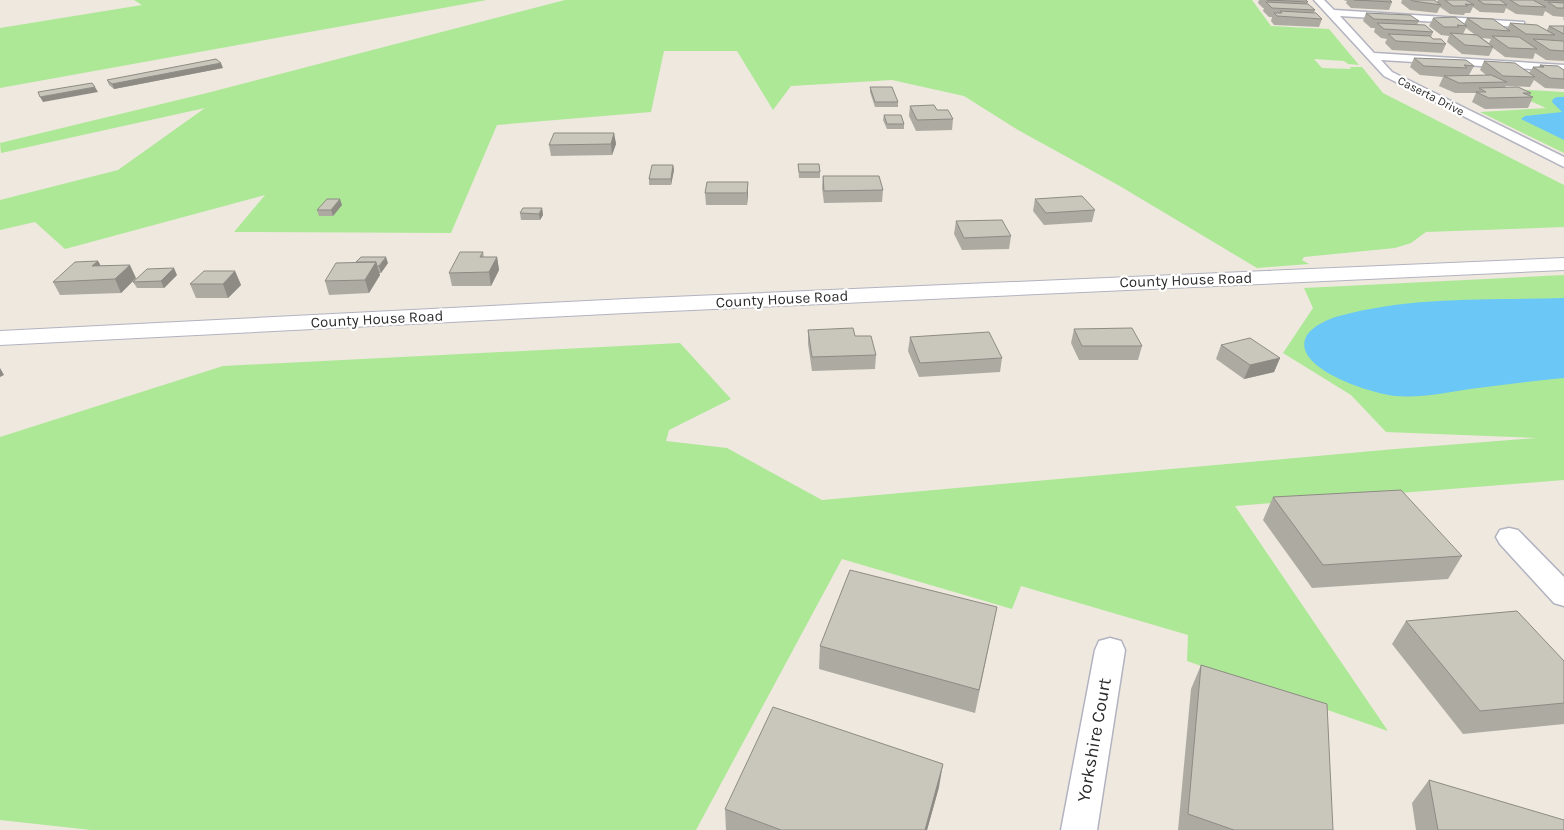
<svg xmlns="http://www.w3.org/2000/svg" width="1564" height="830" font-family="Karla,sans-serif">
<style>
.green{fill:#ade897}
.water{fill:#6bc7f6}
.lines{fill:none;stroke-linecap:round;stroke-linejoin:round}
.minor-casing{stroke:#b2b3c0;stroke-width:3}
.tertiary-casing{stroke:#b2b3c0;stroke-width:2}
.minor{fill:#fff;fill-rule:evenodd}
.tertiary{fill:#fff;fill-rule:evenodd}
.wall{fill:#adaaa2;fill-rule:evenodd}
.shaded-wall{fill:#8d8b84}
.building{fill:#c9c6bc;stroke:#8d8b84}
.labels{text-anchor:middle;stroke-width:4.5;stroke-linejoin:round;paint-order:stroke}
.far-street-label{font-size:12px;fill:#2c2c2c;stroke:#fff}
.street-label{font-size:15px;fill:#2c2c2c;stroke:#fff}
.near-street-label{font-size:18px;fill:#2c2c2c;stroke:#fff}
</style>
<rect width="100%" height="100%" fill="#eee8de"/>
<path class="green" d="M134,0H487L0,88V28L142,5Z
M565,0H1252L1271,26L1329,29L1359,65L1348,64L1344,61L1314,59L1322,68L1351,69L1350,67H1362L1383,93L1564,185V227L1426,232L1411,243L1395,248L1304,257L1302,260L1309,264L1257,268L1118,185L1018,130L964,96L892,80L791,86L773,110L737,51H664L651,112L497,125L451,233L234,232L265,195L65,249L35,222L0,230V200L118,170L205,108L1,153L0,143L207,93Z
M1511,89L1564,92V153L1480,112L1546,108L1508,91Z
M1564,275V480L1235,506L1388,731L1187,661L1188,635L1021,586L1012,609L842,559L696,830H91L0,820V437L223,366L680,343L731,399L669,430L666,441L727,448L822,500L1395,449L1537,438L1386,432L1351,395L1283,353L1313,308L1304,288Z"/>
<path class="water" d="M1557,97H1564V140L1521,119L1525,116L1562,112L1552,102L1553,99Z
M1564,298V378C1532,381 1501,385 1470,389C1445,393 1421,398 1395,396C1373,394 1288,368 1307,335C1313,326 1328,319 1339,316C1411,296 1489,300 1564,298Z"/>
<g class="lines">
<defs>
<path id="minor" d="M1314,0H1324L1334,10L1524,22V26L1520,27L1340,16L1374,53L1564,65V71L1381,60L1392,72L1564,157V167L1384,76Z
M1509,528L1518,530L1564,577V606L1554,603L1500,544L1496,537L1500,530Z
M1110,638L1121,641L1125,650L1097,830H1061L1095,650L1099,641Z"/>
<path id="tertiary" d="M1564,258V270L626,313L0,345V331L626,299Z"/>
</defs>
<use href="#minor" class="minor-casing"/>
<use href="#tertiary" class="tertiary-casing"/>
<use href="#minor" class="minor"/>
<use href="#tertiary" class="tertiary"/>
</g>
<path class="wall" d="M1259,0H1306L1308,2L1307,4L1315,10L1314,13L1322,19L1319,27L1274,25L1271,21L1272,17H1269L1263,11L1264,8H1263L1258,3Z
M1343,0H1390L1392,2L1389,10L1351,8L1346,3L1347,1Z
M1402,0H1434L1437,2L1438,0H1564V20L1563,19L1564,17L1553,16L1545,11L1543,16L1516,14L1506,8L1504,13L1480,12L1473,7L1470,13H1465L1464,15L1450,14L1440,7L1437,13L1410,10L1401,3Z
M1366,13L1419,21L1417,25L1433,32L1431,37L1433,39L1446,44L1442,53L1392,50L1385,43L1387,39L1381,38L1374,32L1375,28H1371L1363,21Z
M1433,18L1464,24L1467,18L1507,29L1510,23L1547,30L1549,26H1564V61L1546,60L1535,53L1533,59L1505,57L1493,48L1489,56L1462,54L1447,42L1449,36L1441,35L1429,26ZM1466,28L1474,34H1463ZM1482,38L1491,39L1489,43Z
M1414,58L1474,66L1469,75H1486L1480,70L1484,61L1529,73L1533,67H1539L1540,65L1564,70V89L1545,88L1534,80L1530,87L1506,86L1505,87L1531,93L1529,96L1533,97L1528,108L1485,109L1472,102L1476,93H1455L1439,86L1443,77L1420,75L1410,67Z
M223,68L114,89L109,85L107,80Z
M870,87L898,102V107H875L870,92Z
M910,106L953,119L952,130L916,131L909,116Z
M884,115L904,124V129H887L883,120Z
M614,133L616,144L612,155L551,156L549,145Z
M798,164L820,172V178H799Z
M673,165L674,170L671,185H649V179Z
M823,176L883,190L882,202L824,203L822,188Z
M707,182L748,194L747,205H706L705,193Z
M1035,199L1095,210L1092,222L1044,225L1033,211Z
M342,205L333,216H319L317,210Z
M542,208L543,215L540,220H521L520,213Z
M956,221L1011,236L1009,249L962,250L954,234Z
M483,252L484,257H497L499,270L491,286H452L449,273Z
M98,261L101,266L136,278L121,293L60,295L53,282Z
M388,263L381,273H379L380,275L369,293L329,295L325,281Z
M235,271L241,285L228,298H196L190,284Z
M177,275L164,288H137L133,282Z
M1074,329L1142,346L1138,360H1079L1071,343Z
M808,330L855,336L876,355L875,369L812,371L808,344Z
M910,337L1002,358L1000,372L919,377L908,351Z
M1221,345L1280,358L1274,372L1244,379L1216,359Z
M1273,497L1462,556L1448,579L1312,588L1263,520Z
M997,607L975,713L819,669L820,646Z
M1406,621L1564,661V724L1463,734L1392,644Z
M1201,665L1333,830H1178L1191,689Z
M1429,780L1564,830H1416L1412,803Z
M939,787L927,830H726L725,809Z"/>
<path class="shaded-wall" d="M221,63L223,68L114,89L112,84Z
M95,87L98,92L43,102L40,97Z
M614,133L616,144L612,155L611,144Z
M673,165L674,170L671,185V179Z
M748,182V194L747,205V193Z
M340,199L342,205L333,216L331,210Z
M542,208L543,215L540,220L539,214Z
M386,257L388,263L381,273L379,266Z
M497,257L499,270L491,286L489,272Z
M98,261L105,274L92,266Z
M376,262L380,275L369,293L365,280Z
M130,265L136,278L121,293L115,279Z
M174,268L177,275L164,288L161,281Z
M235,271L241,285L228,298L223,284Z
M1280,358L1274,372L1244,379L1250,365Z
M0,368L4,375L0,377Z
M943,764L939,787L927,830H925Z"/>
<path class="building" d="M1267,0H1306L1308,2Z
M1354,0H1390L1392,2Z
M1411,0H1434L1441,5L1413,1Z
M1445,0H1466L1474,5L1465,4L1468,6H1453Z
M1478,0H1500L1507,5L1484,4Z
M1510,0H1533L1546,7L1520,6Z
M1544,0H1564V1Z
M1266,2L1308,4L1315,10L1272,8Z
M1548,2L1564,3V8H1557Z
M1280,11L1316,13L1322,19L1277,16L1274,13H1282Z
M1366,13L1410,15L1419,21L1374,19Z
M1455,17L1467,26L1457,25L1459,27H1444L1433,18Z
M1467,18L1493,19L1510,31L1483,29Z
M1377,23L1425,25L1433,32L1384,29Z
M1510,23L1537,25L1555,35L1526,34Z
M1549,26H1564V34Z
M1450,33L1477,35L1493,47L1465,45Z
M1388,34L1430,36L1433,39H1441L1446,44L1396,41Z
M1492,36L1519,37L1537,49L1509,48Z
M1533,39L1563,41L1564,42V51L1550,50Z
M1414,58L1466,60L1474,66L1464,65L1467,68L1424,66Z
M216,59L221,63L112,84L107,80Z
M1484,61L1515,63L1535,77L1503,76Z
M1540,65L1558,66L1564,70V79L1550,78L1533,67H1544Z
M1491,75L1507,82L1459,83L1444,76Z
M92,83L95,87L40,97L38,92Z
M870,87H892L898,102H875Z
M1518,87L1531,93H1523L1533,97L1489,98L1476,92H1486L1479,88Z
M934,105L937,110H948L953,119L917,120L910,106Z
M884,115H901L904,124H887Z
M554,133H614L611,144L549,145Z
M798,164H819L820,172H799Z
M652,165H673L671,179H649Z
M823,176H879L883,190L824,191Z
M707,182H748L747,193H705Z
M1082,196L1095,210L1046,213L1035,199Z
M327,199H340L331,210H317Z
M523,208H542L539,214L520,213Z
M1002,220L1011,236L964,238L956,221Z
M460,252H483L480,257H497L489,272L449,273Z
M361,257H386L379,266H377L376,262H356Z
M98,261L92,266L130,265L115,279L53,282L75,262Z
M376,262L365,280L325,281L336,263Z
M174,268L161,281L133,282L147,269Z
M204,271H235L223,284H190Z
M853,328L855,336H871L876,355L812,357L808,330Z
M1132,328L1142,346H1082L1074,329Z
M989,332L1002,358L920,363L910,337Z
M1250,338L1280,358L1250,365L1221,345Z
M1401,490L1462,556L1323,565L1273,497Z
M850,570L997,607L979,690L820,646Z
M1517,611L1564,661V703L1480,711L1406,621Z
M1201,665L1327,704L1333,830H1234L1188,814Z
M773,707L943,764L925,830H781L725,809Z
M1429,780L1564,820V830H1438Z"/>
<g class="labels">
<g class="far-street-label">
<text transform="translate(1431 96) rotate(27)" y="4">Caserta Drive</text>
</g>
<g class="street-label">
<text transform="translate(1186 280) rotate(-2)" y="5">County House Road</text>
<text transform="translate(782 299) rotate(-3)" y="5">County House Road</text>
<text transform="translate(377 319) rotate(-3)" y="5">County House Road</text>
</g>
<g class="near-street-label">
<text transform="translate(1094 740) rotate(-80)" y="6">Yorkshire Court</text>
</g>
</g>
</svg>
